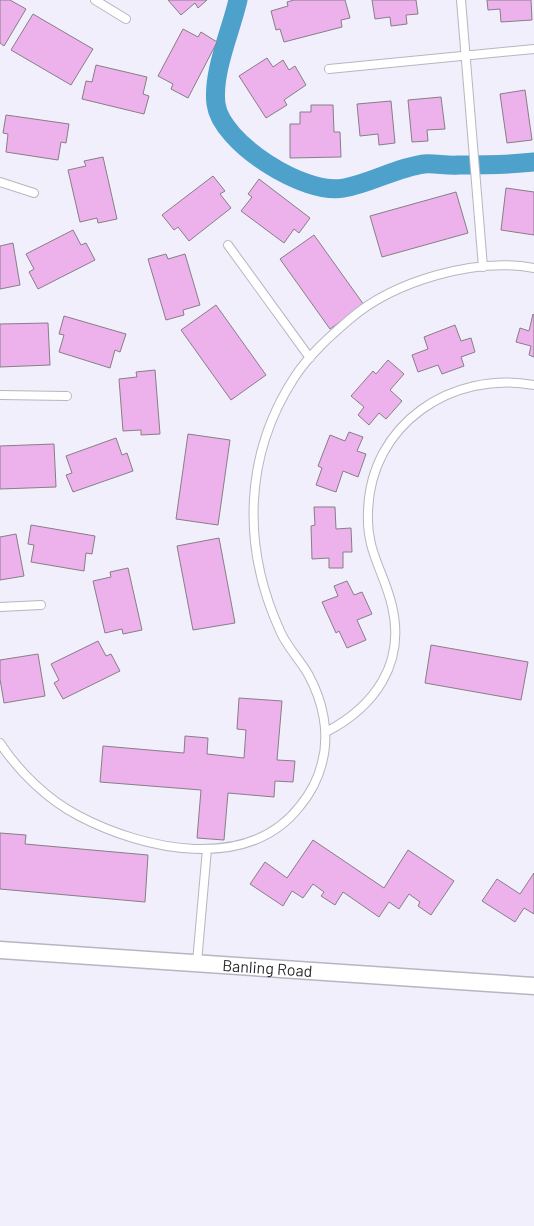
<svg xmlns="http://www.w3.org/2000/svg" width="534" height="1226" font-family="Barlow,sans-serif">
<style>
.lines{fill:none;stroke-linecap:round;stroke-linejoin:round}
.canal{stroke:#4da1cb;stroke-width:19}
.building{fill:#edb2ec;stroke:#877e86}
.service-casing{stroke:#b6b6c1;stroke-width:10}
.minor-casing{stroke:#b6b6c1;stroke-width:19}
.service{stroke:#fff;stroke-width:8}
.minor{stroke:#fff;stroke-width:16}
.labels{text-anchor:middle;stroke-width:5;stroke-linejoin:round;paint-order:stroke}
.street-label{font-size:16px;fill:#2c2c30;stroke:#f0effb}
</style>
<rect width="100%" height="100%" fill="#f0effb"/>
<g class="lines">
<path class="canal" d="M238,0C231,31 212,72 216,104C221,143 305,196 344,188C372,183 395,168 424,164C435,163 447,166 458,165C483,165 509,165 534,162"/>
</g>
<path class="building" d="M0,0H10L26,9L4,46L0,43Z
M168,0H207L198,8L195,3L181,15Z
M294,0H345L350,18L341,20L342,27L284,42L280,29L276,30L271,11L288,6L287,2Z
M372,0H416L418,14L406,15L407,24L391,26L390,17L375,19Z
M487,0H531L532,20L501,22L500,9L488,10Z
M33,14L93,49L71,85L11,50Z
M183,29L198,37L201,32L217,42L188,98L171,89L173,84L158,76Z
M267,58L273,67L283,60L289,70L295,66L306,85L284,100L287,105L266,118L239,76Z
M96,65L147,77L143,94L149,96L144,114L82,99L86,81L92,82Z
M525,90L532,140L507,143L500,94Z
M441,97L445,129L427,130L428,141L412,142L408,100Z
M391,101L395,143L379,145L378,134L360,136L357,104Z
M311,105H333L334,132H340L341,157L290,158V124H300V112H311Z
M6,115L69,124L66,143L61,142L58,160L6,152L8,134L3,133Z
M103,157L117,219L98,223L97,218L80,222L68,170L86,166L84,161Z
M213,176L225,191L220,194L231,208L189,241L178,227L174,230L162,215Z
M259,179L310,218L299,233L294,229L284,243L241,211L252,197L248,194Z
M506,188L534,192V235L501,230Z
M456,192L468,233L382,257L370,216Z
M73,230L81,245L86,243L95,260L38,289L29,272L34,269L26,254Z
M314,235L364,305L330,329L280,259Z
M13,243L20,285L0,289V246Z
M166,254L168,259L185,254L200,305L183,310L184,315L166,320L148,259Z
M216,305L266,375L231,400L181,330Z
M533,314L534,315V357L529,355L531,346L516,342L520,328L529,331Z
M64,316L126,334L120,352L115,350L110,368L59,352L64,335L59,334Z
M48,323L50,365L0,367V324Z
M455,325L461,341L471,338L475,352L461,357L464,366L442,374L438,365L418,372L412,355L428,349L424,337Z
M388,360L404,374L390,390L402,401L386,419L379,413L369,425L358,415L364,407L351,396L373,371L376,374Z
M155,370L160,434L141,435V430L123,431L119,379L137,377L136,372Z
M349,432L363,437L357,451L366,454L358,477L343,471L336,492L316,485L322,468L318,466L330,435L345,441Z
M188,434L230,440L218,525L176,519Z
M116,438L122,455L127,453L133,471L73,492L66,475L72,473L66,456Z
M54,444L56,487L0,489V446Z
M314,507H335L336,529L351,528L352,552H343V568H329V558L312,559L311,526L315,525Z
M31,525L95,536L92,554L86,553L84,571L31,562L34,545L28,544Z
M16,534L24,576L0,580V537Z
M219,538L235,623L193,630L177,546Z
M128,568L142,630L123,634L122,629L105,633L93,581L111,577L110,572Z
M347,581L354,595L362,592L372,614L357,620L366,640L347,648L339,631L336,633L322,602L338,596L334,586Z
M98,641L106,656L111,654L120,671L63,699L54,683L59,680L51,664Z
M431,645L528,662L521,700L425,683Z
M38,654L45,696L4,703L0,679V660Z
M239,698L282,701L277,760L295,761L293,782L275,781L274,797L228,793L224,840L197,838L201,790L100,782L103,746L184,753L185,736L208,738L207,754L244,758L246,730L237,729Z
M0,833L26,835L25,844L148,855L145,902L0,889Z
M313,840L384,888L408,850L454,881L431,915L418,906L420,902L409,894L399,909L389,902L379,917L343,892L335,905L321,896L324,892L313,884L303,898L292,891L283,906L250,884L265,862L287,878Z
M534,873V914L524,908L515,922L482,901L497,879L520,894Z"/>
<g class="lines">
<defs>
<path id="service" d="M95,0L126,19
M461,0L483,267
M329,69L534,49
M0,182L34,193
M228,245L310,358
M0,395L67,396
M0,607L41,605
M326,732C374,707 406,664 392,606C384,571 366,552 368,512C370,424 452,370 534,385
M0,743C19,772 48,800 79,816C144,850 248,873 300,806C310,794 318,779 322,763C330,733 323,701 308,674C300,660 288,648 281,633C242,549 243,457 294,378C309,355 329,337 350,319C394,281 476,257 534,268
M197,962L207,849"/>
<g id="minor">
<path id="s1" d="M0,950L534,986"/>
</g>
</defs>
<use href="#service" class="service-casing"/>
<use href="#minor" class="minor-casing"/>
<use href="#service" class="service"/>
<use href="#minor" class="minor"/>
</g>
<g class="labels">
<g class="street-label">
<text dy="6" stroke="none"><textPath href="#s1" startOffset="268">Banling Road</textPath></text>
</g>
</g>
</svg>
